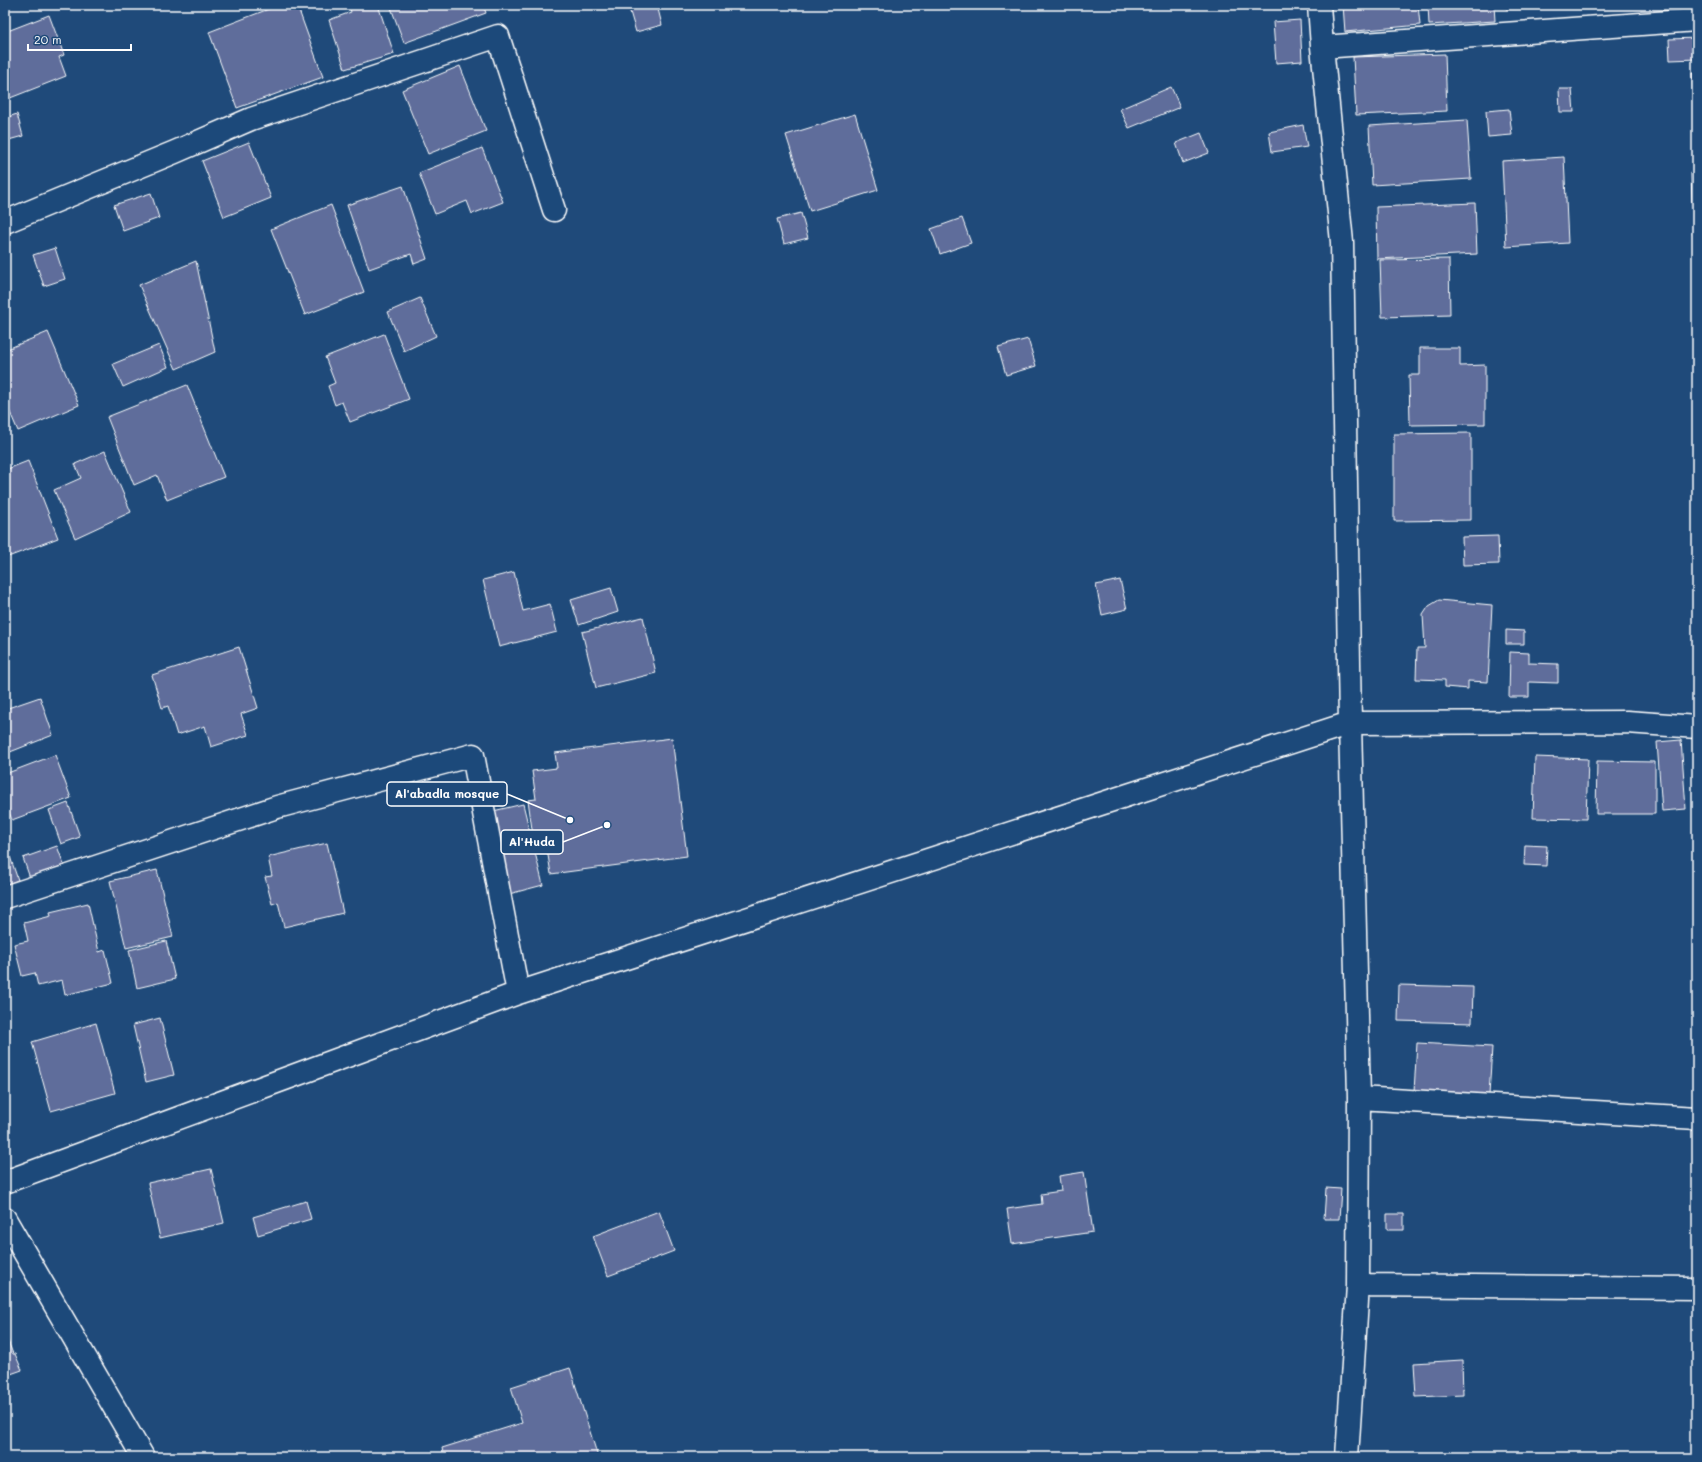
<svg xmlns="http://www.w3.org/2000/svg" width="1702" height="1462" font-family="Mali,sans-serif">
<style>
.building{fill:#5e6d9b;stroke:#fff}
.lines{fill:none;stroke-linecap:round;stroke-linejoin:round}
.minor-casing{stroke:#fff;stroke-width:25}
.minor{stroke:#1f4a7a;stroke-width:22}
.leader{fill:none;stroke:#fff;stroke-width:1.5}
.callout-dot{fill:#fff;stroke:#1f4a7a;stroke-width:1.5}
.callout{fill:#1f4a7a;stroke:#fff;stroke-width:1.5}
.callout-label{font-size:12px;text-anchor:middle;font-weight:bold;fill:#fff}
</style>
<rect width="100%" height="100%" fill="#1f4a7a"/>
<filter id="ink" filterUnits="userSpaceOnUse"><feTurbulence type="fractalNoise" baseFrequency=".025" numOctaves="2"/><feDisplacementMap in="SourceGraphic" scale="8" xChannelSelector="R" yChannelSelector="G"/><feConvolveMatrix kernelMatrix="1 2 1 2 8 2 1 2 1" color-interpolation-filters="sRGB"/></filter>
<g filter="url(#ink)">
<path class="building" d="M279,5H297L323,77L237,108L209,32Z
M349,5H378L394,54L345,69L329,20L351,12Z
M390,5H483L486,13L404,43Z
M628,5H657L662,25L636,32Z
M1343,5H1418L1420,25L1345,32Z
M1428,5H1494L1495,21L1429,25Z
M1506,5H1574V8L1506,9Z
M49,15L64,55L59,57L66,76L5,100V32Z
M1300,20L1302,61L1276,63L1273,22Z
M1697,38V59L1670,60L1669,39Z
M1445,54L1447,111L1356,115L1353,57Z
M460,66L486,131L428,154L402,90Z
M1692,73H1697L1696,144Z
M1171,87L1180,107L1129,128L1120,109Z
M1559,89H1572L1574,112H1560Z
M1509,109L1512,135L1488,137L1486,111Z
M17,114L23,136L5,141V118Z
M855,114L878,190L810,211L786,135Z
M1467,120L1471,179L1372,185L1369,126Z
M1303,125L1307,147L1272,152L1269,132Z
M1201,133L1209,153L1183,163L1176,143Z
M249,142L271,198L224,217L202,161Z
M482,148L503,202L472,214L467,201L435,214L419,173Z
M1564,157L1568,243L1506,247L1502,161Z
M1697,171V235H1693L1691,172Z
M403,186L427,259L414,264L411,254L369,269L347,205Z
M151,193L159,218L123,231L114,205Z
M1475,203L1477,254L1377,259L1376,207Z
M331,205L364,292L305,315L271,229Z
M801,213L808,238L784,244L777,219Z
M962,218L971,243L940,254L931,229Z
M55,248L65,279L44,286L33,255Z
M1449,259L1450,315L1382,317L1380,260Z
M196,261L215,352L176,369L139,285Z
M420,298L436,336L404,351L388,312Z
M48,332L79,405L18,431L6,403L5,404V350Z
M384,334L409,399L350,422L342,402L335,405L328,386L335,383L325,357Z
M1028,339L1036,366L1006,375L998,347Z
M159,345L168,367L123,387L113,364Z
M1420,348H1460V366L1485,365V424L1410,425L1409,375H1420Z
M187,385L224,477L167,500L157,475L134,485L107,417Z
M1471,433V520L1394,521V434Z
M105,451L131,512L75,538L54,490L81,478L75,464Z
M28,461L58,538L8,557L5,549V470Z
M1498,536L1499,564L1463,565L1462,537Z
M514,572L523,611L550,604L557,632L499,647L483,580Z
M1120,580L1127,609L1102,615L1096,585Z
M611,588L618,612L579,625L571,600Z
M1439,600L1492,605L1488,682L1468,681V689L1445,687V680L1416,679L1417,648H1425L1423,615L1429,606Z
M643,617L656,673L596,688L582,632Z
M1506,630L1524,631V644H1506Z
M239,647L258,708L241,714L248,735L211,747L205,726L177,735L168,706L162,708L152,675Z
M1510,652L1529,653V663L1558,664V683L1529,682V697H1509Z
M40,697L53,735L5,754V709Z
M672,738L687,856L551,874L547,849L535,851L528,800L536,799L532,771L557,768L555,753Z
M1681,740L1686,809L1662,811L1657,742Z
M55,755L71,798L12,820L5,801V774Z
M1535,757L1588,759L1586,819L1533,818Z
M1597,761L1655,762V814H1596Z
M68,803L80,837L61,844L49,810Z
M523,804L543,885L509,894L489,812Z
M5,842L18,880L5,885Z
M327,843L343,913L284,927L278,902L272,904L265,877L272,876L268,857Z
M1525,845L1547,846L1546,866L1524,865Z
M57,846L64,865L30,878L23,858Z
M157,870L173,937L126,948L110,881Z
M88,903L99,952L105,950L113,983L65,995L62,980L38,986L35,973L22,976L14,944L28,941L24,923L51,916L50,912Z
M166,941L175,979L137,988L129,950Z
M1399,985L1473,987L1472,1023L1398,1021Z
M160,1018L174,1075L146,1082L133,1025Z
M96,1023L115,1093L51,1111L32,1042Z
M1417,1043L1492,1047L1489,1095L1414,1091Z
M211,1169L224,1223L160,1238L148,1183Z
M1084,1172L1093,1232L1012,1244L1007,1209L1042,1204L1041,1194L1061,1191L1059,1176Z
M1326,1188L1341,1189L1339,1219H1324Z
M306,1201L311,1219L258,1235L253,1217Z
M659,1211L674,1251L608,1276L593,1236Z
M1387,1214H1404V1230H1387Z
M6,1336L13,1354H15L22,1370L5,1376V1337Z
M1462,1360L1463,1395L1416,1397L1414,1363Z
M570,1368L598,1457H444L442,1448L522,1423L511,1387Z"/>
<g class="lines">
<defs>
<path id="minor" d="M1319,5L1322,47L1342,242L1350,723L1359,1098L1358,1285L1347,1457
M1322,47L1697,20
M5,222L175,152L251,119L498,36L554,210
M5,897L277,807L473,755L518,993
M1359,1098L1697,1118
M5,1182L518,993L1350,723L1627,722L1697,727
M5,1219L143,1457
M1358,1285L1697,1288"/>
</defs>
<use href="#minor" class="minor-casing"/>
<use href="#minor" class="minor"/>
</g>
</g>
<path class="leader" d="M570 820L507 794M607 825L563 842"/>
<g class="callout-dot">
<circle cx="570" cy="820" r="4"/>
<circle cx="607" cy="825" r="4"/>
</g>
<g class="callout">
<rect x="387" y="782" width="120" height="24" rx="4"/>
<rect x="501" y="830" width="62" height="24" rx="4"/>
</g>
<g class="callout-label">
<text x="447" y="798">Al'abadla mosque</text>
<text x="532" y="846">Al'Huda</text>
</g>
<rect width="1702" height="1462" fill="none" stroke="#1f4a7a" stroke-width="20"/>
<rect x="10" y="10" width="1682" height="1442" fill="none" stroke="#fff" stroke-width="1.5" filter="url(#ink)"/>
<path d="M28 44v6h103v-6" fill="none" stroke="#ffffff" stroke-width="2"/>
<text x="34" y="44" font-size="12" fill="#ffffff" stroke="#1f4a7a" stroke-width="3" paint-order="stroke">20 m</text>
</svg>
